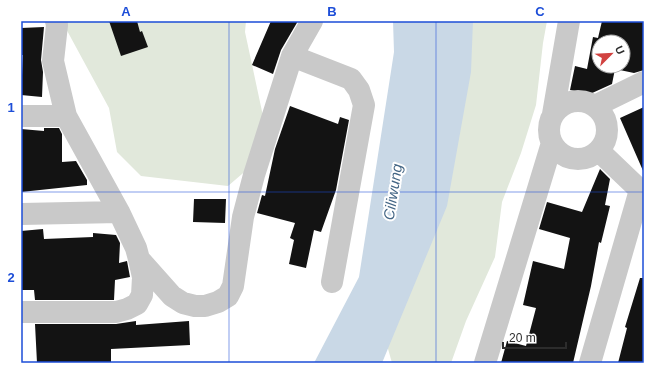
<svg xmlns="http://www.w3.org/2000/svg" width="665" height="384" font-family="Helvetica,sans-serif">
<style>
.green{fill:#e1e8db}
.water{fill:#c9d8e6}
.building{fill:#131313;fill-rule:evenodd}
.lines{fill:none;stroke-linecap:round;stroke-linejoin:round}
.minor{stroke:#c9c9c9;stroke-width:22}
.grid{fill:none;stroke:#1d4ed8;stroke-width:1;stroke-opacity:0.55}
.labels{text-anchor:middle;stroke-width:4;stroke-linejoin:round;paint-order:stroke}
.water-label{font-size:15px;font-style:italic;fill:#446685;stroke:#fff}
.neatline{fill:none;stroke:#1d4ed8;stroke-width:1.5}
.grid-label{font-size:13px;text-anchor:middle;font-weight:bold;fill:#1d4ed8}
</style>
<rect width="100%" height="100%" fill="#fff"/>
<path class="green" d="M58,21H246L245,32L263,116V156L228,186L141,176L117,152L109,108L64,25Z
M450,21H547L543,43L536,105L521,153L502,202L495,257L466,321L451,363H392L383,331Z"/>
<path class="water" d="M393,21H473L471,72L447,206L382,363H314L359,277L394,52Z"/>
<path class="building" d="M109,21H137L140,32L142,31L148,47L121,56Z
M271,21H298L281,50L273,74L252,65Z
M602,21H644V70L634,73L615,69L612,84L590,94L570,90L575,66L587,69L593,37L598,38ZM599,42H623V66H599Z
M44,27L41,60L43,72L42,97L21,95L23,55H22L21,28Z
M290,106L338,124L340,117L349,120L336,190L321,232L314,230L306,268L289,264L294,240L290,238L295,223L257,213L262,195L265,196L275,149Z
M644,107V173L620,118Z
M44,128H59L62,134V162L76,161L87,180V185L21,192V129L44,131Z
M600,169L610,179L605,205L610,206L601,243L599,242L591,286L573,363H501L507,341L526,346L536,308L523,305L533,261L564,269L570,238L539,229L547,202L582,212Z
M194,199H226L225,223L193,222Z
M43,229L44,239L93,237V233L116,235L120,243L119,263L127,261L130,277L115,280L114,300H35L34,290H21V231Z
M640,278H644V363H618L627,328L625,327Z
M136,321V325L189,321L190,345L111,349V363H37L35,324H116Z"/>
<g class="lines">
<path class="minor" d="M292,56L351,79L359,90L364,105L332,282
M549 130a29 29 0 1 1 58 0a29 29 0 1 1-58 0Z
M595,106L644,82
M553,114L569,21
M21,116H66
M599,151L644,194
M21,214L119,212
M139,259L172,296L183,303L195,306H205L218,302L228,296L233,286L243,217L254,175L292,56L312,21
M21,312H116L127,309L137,304L142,295L143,277L139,259L136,248L119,212L66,116L53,61L57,25L56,21
M485,363L552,143
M590,363L640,190L644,189"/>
</g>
<path class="grid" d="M229,21V363M436,21V363M21,192H644"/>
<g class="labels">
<g class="water-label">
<text transform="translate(393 192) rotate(-81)" y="5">Ciliwung</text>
</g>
</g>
<rect width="665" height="384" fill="none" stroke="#ffffff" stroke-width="44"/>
<g transform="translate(611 54) rotate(66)"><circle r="19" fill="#ffffff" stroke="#ababab"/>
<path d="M0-3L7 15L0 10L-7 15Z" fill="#d14240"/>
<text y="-6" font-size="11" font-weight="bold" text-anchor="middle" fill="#2c2c2c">U</text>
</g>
<path d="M503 342v6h63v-6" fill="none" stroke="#2c2c2c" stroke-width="2"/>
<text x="509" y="342" font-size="12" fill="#2c2c2c" stroke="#ffffff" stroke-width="3" paint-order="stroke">20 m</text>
<rect x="22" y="22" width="621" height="340" class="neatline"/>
<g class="grid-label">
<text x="126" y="16">A</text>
<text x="332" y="16">B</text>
<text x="540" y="16">C</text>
<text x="11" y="112">1</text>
<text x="11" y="282">2</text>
</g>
</svg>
